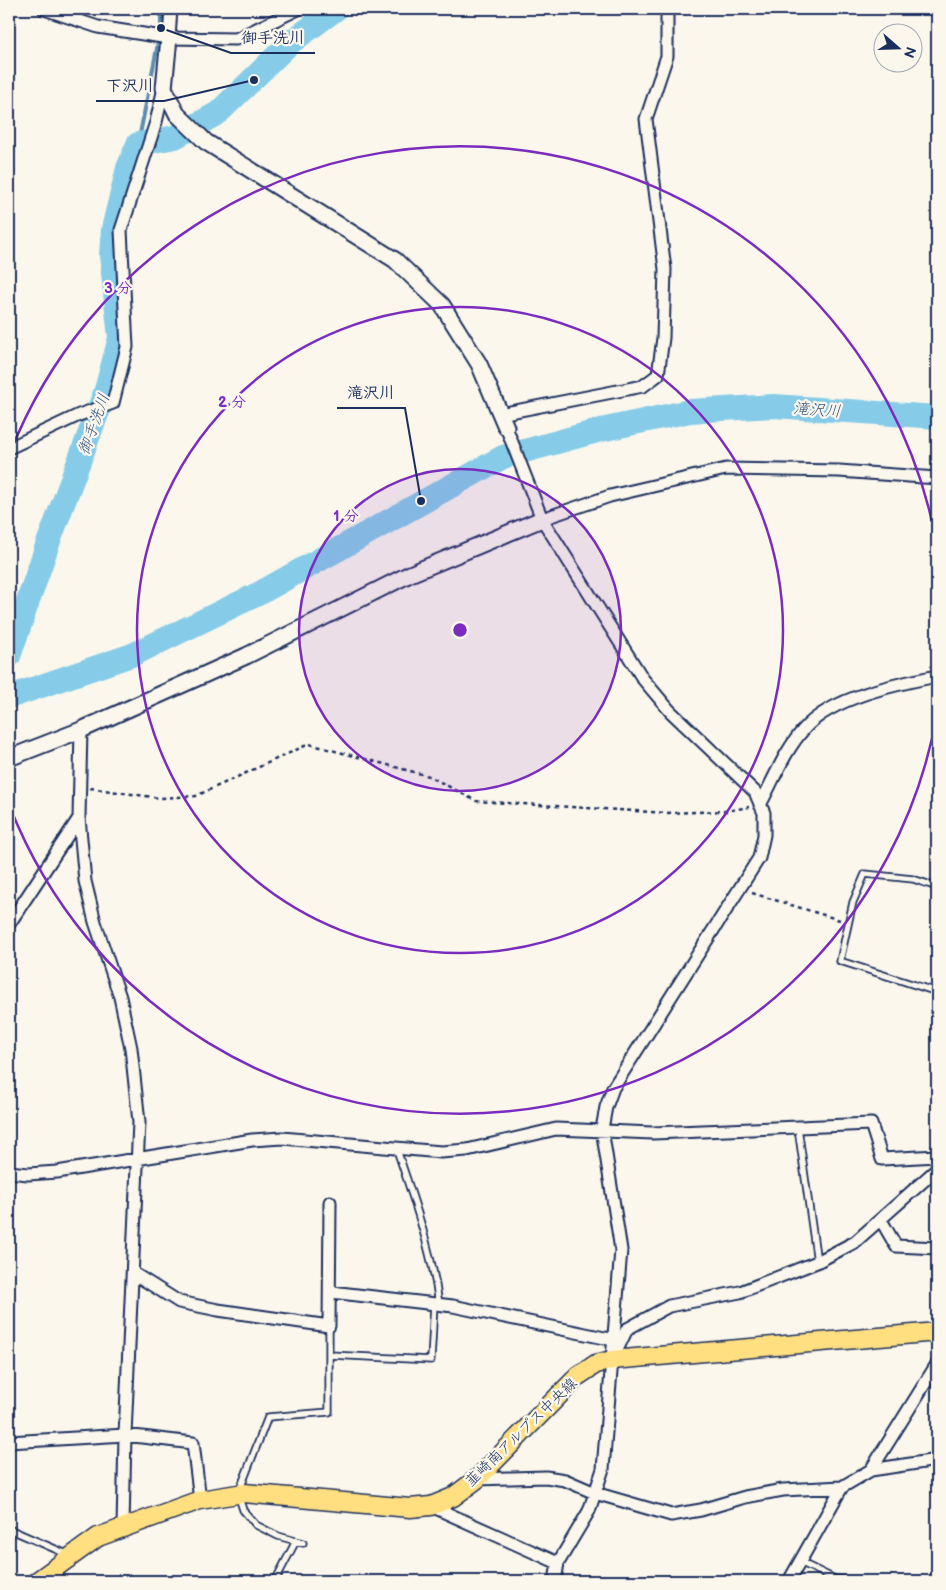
<svg xmlns="http://www.w3.org/2000/svg" width="946" height="1590" font-family="'Balsamiq Sans','Klee One',sans-serif">
<style>
.lines{fill:none;stroke-linecap:round;stroke-linejoin:round}
.stream{stroke:#5b8db1;stroke-width:4}
.river{stroke:#86cce8;stroke-width:24}
.lane-casing{stroke:#1b2f5e;stroke-width:9}
.street-casing{stroke:#1b2f5e;stroke-width:15}
.secondary-casing{stroke:#1b2f5e;stroke-width:19}
.primary-casing{stroke:#1b2f5e;stroke-width:21}
.path{stroke:#1b2f5e;stroke-width:2.5;stroke-dasharray:4 4;stroke-linecap:butt}
.lane{stroke:#fbf7ec;stroke-width:5.5}
.street{stroke:#fbf7ec;stroke-width:11}
.secondary{stroke:#fbf7ec;stroke-width:15}
.primary{stroke:#ffdf80;stroke-width:18}
.ring{fill:none;stroke:#7b2cbf;stroke-width:2.5}
.labels{text-anchor:middle;stroke-width:4.5;stroke-linejoin:round;paint-order:stroke}
.street-label{font-size:15px;fill:#1b2f5e;stroke:#fbf7ec}
.water-label{font-size:16px;font-style:italic;fill:#365680;stroke:#fbf7ec}
.centre{fill:#7b2cbf;stroke:#fbf7ec;stroke-width:2.5}
.ring-label{font-size:15px;text-anchor:middle;font-weight:bold;fill:#7b2cbf;stroke:#fbf7ec;stroke-width:4.5;stroke-linejoin:round;paint-order:stroke}
.leader{fill:none;stroke:#1b2f5e;stroke-width:2}
.callout-dot{fill:#1b2f5e;stroke:#fbf7ec;stroke-width:2}
.callout-label{font-size:16px;text-anchor:middle;font-weight:bold;fill:#1b2f5e;stroke:#fbf7ec;stroke-width:4.5;stroke-linejoin:round;paint-order:stroke}
</style>
<rect width="100%" height="100%" fill="#fbf7ec"/>
<filter id="ink" filterUnits="userSpaceOnUse"><feTurbulence type="fractalNoise" baseFrequency=".02" numOctaves="2"/><feDisplacementMap in="SourceGraphic" scale="10" xChannelSelector="R" yChannelSelector="G"/><feConvolveMatrix kernelMatrix="1 2 1 2 8 2 1 2 1" color-interpolation-filters="sRGB"/></filter>
<g filter="url(#ink)">
<g class="lines">
<path class="stream" d="M138,144L161,28V9"/>
<path class="river" d="M9,656L47,546L106,390L120,338L111,255L113,229L128,168L138,144L175,137L218,113L291,42L336,9
M9,697L132,655L260,593L503,457L601,430L690,411L774,406L937,417"/>
<defs>
<path id="lane" d="M937,887L913,879L865,874L853,902L840,961L937,992
M798,1128L817,1262
M397,1150C414,1200 432,1252 439,1304
M330,1355L431,1360L434,1304
M9,1529L69,1555
M303,1543L278,1536L256,1525L243,1510L238,1494L268,1417L329,1412V1326
M800,1562L835,1579L852,1581
M275,1581L296,1541"/>
<path id="street" d="M44,9L98,27L169,38L236,39L298,9
M169,38L171,9
M500,414L643,386L658,375L663,338L665,269L646,119L667,56V9
M506,427L542,519L643,679L670,711L755,792L764,813V835L759,858L613,1088L606,1107L602,1129L621,1250L603,1469L589,1511L558,1563L555,1581
M9,448L79,415L113,403L127,347L121,230L156,122L164,88
M542,519L610,496L726,469L839,471L937,478
M81,730L79,818L85,881L95,922L120,997L131,1048L139,1122L125,1435L123,1528
M760,805C773,781 785,750 804,729C832,697 897,684 937,676
M9,924L79,818
M9,1172L28,1174L57,1172L252,1140L282,1138L441,1152L467,1150L556,1129L653,1133L871,1124L882,1159L937,1156
M881,1220L896,1246L937,1248
M133,1273L179,1302L218,1310L329,1326L330,1202
M331,1292L453,1306L614,1340
M615,1354L627,1329L669,1306L740,1292L817,1262L855,1242L937,1169
M9,1442L125,1435L193,1443L200,1500
M871,1470L937,1364
M477,1479L546,1477L565,1480L595,1493L671,1515L701,1510L745,1497L783,1490L842,1487L871,1470L937,1460
M431,1506L558,1563
M789,1581L842,1487"/>
<path id="secondary" d="M169,38L164,88L177,114L206,142L395,260L442,305L479,364L506,427
M9,758L81,730L246,656L410,574L542,519"/>
<path id="primary" d="M37,1581L98,1537L200,1500L244,1493L410,1508L431,1506L453,1497L477,1479L578,1376L596,1364L612,1360L937,1332"/>
</defs>
<use href="#lane" class="lane-casing"/>
<use href="#street" class="street-casing"/>
<use href="#secondary" class="secondary-casing"/>
<use href="#primary" class="primary-casing"/>
<path class="path" d="M90,788L159,798L196,796L309,744L429,776L476,801L667,813L727,811L749,807
M752,893L840,920"/>
<use href="#lane" class="lane"/>
<use href="#street" class="street"/>
<use href="#secondary" class="secondary"/>
<use href="#primary" class="primary"/>
</g>
</g>
<circle cx="460" cy="630" r="161" fill="#7b2cbf" fill-opacity=".12"/>
<g class="ring">
<circle cx="460" cy="630" r="161"/>
<circle cx="460" cy="630" r="323"/>
<path d="M937 714A484 484 0 0 1 10 807M10 453A484 484 0 0 1 937 546"/>
</g>
<g class="labels">
<g class="street-label">
<text transform="translate(521 1432) rotate(-44)" y="5">韮崎南アルプス中央線</text>
</g>
<g class="water-label">
<text transform="translate(817 409) rotate(4)" y="6">滝沢川</text>
<text transform="translate(93 424) rotate(-70)" y="6">御手洗川</text>
</g>
</g>
<circle cx="460" cy="630" r="8" class="centre"/>
<g class="ring-label">
<text x="118" y="293">3 分</text>
<text x="232" y="407">2 分</text>
<text x="346" y="521">1 分</text>
</g>
<path class="leader" d="M161 28L231 53H315M254 80L164 101H96M421 501L405 408H337"/>
<g class="callout-dot">
<circle cx="161" cy="28" r="5"/>
<circle cx="254" cy="80" r="5"/>
<circle cx="421" cy="501" r="5"/>
</g>
<g class="callout-label">
<text x="273" y="43">御手洗川</text>
<text x="130" y="91">下沢川</text>
<text x="371" y="398">滝沢川</text>
</g>
<rect width="946" height="1590" fill="none" stroke="#fbf7ec" stroke-width="30"/>
<rect x="15" y="15" width="916" height="1560" fill="none" stroke="#1b2f5e" stroke-width="2" filter="url(#ink)"/>
<g transform="translate(898 48) rotate(110)"><circle r="24" fill="#fbf7ec" stroke="#a1a7b3"/>
<path d="M0-4L9 19L0 12L-9 19Z" fill="#1b2f5e"/>
<text y="-8" font-size="14" font-weight="bold" text-anchor="middle" fill="#1b2f5e">N</text>
</g>
</svg>
